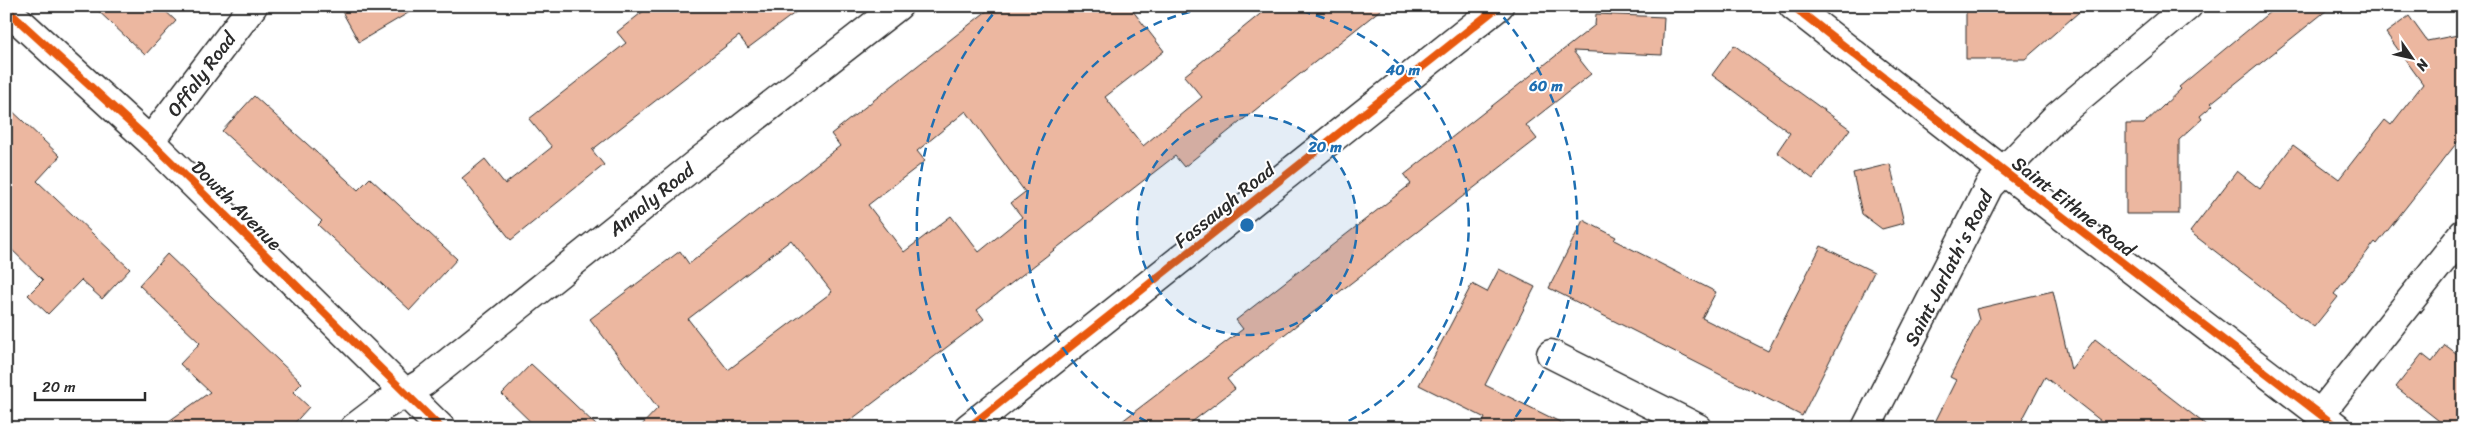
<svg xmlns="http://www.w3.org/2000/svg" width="2469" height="434" font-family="Sriracha,sans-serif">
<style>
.building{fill:#ecb7a0;stroke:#2b2b2b;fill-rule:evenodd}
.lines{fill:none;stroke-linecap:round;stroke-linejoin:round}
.minor-casing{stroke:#2b2b2b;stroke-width:31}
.tertiary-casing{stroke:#2b2b2b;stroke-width:31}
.minor{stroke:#fff;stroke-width:28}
.tertiary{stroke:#fff;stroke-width:28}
.cycleway-casing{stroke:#fff;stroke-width:11}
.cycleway{stroke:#e8590c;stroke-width:8}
.ring{fill:none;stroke:#1f6fb2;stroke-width:2.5;stroke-dasharray:9 6}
.labels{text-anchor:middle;stroke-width:4;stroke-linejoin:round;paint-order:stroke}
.street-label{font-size:19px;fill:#2b2b2b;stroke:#fff}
.centre{fill:#1f6fb2;stroke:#fff;stroke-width:2.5}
.ring-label{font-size:15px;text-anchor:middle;font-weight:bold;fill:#1f6fb2;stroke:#fff;stroke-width:4;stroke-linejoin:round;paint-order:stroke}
</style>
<rect width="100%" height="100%" fill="#fff"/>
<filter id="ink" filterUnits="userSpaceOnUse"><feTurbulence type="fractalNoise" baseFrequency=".02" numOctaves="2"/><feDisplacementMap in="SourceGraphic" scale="10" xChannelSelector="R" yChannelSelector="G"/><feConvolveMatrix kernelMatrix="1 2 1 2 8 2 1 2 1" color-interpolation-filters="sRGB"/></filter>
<g filter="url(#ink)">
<path class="building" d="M93,6H160L176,21L145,55Z
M339,6H420L359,42Z
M650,6H804L748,48L739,36L592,150L604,165L511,240L462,178L485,159L505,184L552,147L529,119L626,43L617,32Z
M993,6H1129L1164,51L1105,97L1143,146L1202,97L1184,76L1270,6H1385L1184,167L1175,156L977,310L984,319L840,428H639L658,408L590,319L680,251L689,264L722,238L840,146L831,134ZM966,111L1025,192L1011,203L1022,217L979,252L951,216L904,252L868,205L925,161L917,151ZM791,240L832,292L728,370L688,319Z
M1966,6H2086L2025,59H1966Z
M2277,6H2332L2211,103L2213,105L2200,116L2202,119L2179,140V214H2126V124H2144L2181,89L2179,87Z
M1596,14L1664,17L1662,55L1573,51L1591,74L1526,125L1537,139L1227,379L1235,389L1184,428H1113L1243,329L1236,320L1411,184L1404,175L1595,25Z
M2409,16L2427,41L2463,34V135L2377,244L2375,242L2334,294L2338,297L2314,327L2190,232L2237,171L2260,189L2293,145L2339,179L2385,120L2391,125L2423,84L2386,33Z
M1734,45L1850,129L1813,179L1777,152L1790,133L1712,75Z
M254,96L358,190L370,178L457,259L410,310L318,225L322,221L222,131Z
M6,105L60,156L37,181L130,269L102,299L81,280L48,314L28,295L43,280L6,244Z
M1890,164L1904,223L1882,229L1862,214L1853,173Z
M1583,220L1616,237L1614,240L1716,292L1702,318L1768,351L1821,246L1874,272L1802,416L1549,288Z
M167,254L302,383L293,392L309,407L290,428H159L210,392L180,364L200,343L139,285Z
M1499,269L1535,287L1485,385L1572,428H1480L1485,418L1419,385L1472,284L1487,292Z
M2053,291L2071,370L2095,339L2210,428H2110L2045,377L2018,428H1932L1956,380L1950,377L1979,320L1976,309Z
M2445,345L2463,358V428H2448L2396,387L2422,354L2432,362Z
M531,364L572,402L599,428H537L502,394Z"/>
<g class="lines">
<defs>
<path id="minor" d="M1793,6L2002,170L2338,428
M6,9L150,141L441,428
M150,141L253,6
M1551,354L1698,428
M2320,414L2463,234
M354,428L383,406L424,382L702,159L898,6
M1866,428L1989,186L2055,118L2188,6"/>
<path id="tertiary" d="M968,428L1499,6"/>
</defs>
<use href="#minor" class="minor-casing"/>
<use href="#tertiary" class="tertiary-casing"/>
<use href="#minor" class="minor"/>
<use href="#tertiary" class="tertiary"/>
<defs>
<path id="cycleway" d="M1793,6L2002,170L2338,428
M6,9L150,141L441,428
M968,428L1499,6"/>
</defs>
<use href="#cycleway" class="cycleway-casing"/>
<use href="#cycleway" class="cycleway"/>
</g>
</g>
<circle cx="1247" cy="225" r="110" fill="#1f6fb2" fill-opacity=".12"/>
<g class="ring">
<circle cx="1247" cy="225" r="110"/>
<path d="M1161 428A220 220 0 0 1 1222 6M1272 6A220 220 0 0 1 1333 428"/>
<path d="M985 426A330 330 0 0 1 1000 6M1494 6A330 330 0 0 1 1509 426"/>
</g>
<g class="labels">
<g class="street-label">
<text transform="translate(201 74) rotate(-53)" y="7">Offaly Road</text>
<text transform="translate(651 199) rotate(-39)" y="7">Annaly Road</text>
<text transform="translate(237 205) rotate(45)" y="7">Dowth Avenue</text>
<text transform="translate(1224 205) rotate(-39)" y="7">Fassaugh Road</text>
<text transform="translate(2074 206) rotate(38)" y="7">Saint Eithne Road</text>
<text transform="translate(1948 268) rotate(-63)" y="7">Saint Jarlath's Road</text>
</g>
</g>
<circle cx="1247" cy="225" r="8" class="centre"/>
<g class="ring-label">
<text x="1403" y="75">40 m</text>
<text x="1546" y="91">60 m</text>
<text x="1325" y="152">20 m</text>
</g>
<rect width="2469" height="434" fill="none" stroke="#fff" stroke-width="25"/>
<rect x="12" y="12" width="2444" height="409" fill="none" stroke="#2b2b2b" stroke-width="2" filter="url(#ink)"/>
<g transform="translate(2412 58) rotate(124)" stroke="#ffffff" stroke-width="4" paint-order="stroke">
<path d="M0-4L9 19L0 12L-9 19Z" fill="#2b2b2b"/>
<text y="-8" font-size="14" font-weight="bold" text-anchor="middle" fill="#2b2b2b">N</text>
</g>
<path d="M35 392v8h110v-8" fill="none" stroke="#2b2b2b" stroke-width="2.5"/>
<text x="42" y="392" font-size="15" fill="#2b2b2b" stroke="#ffffff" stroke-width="4" paint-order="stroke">20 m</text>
</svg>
